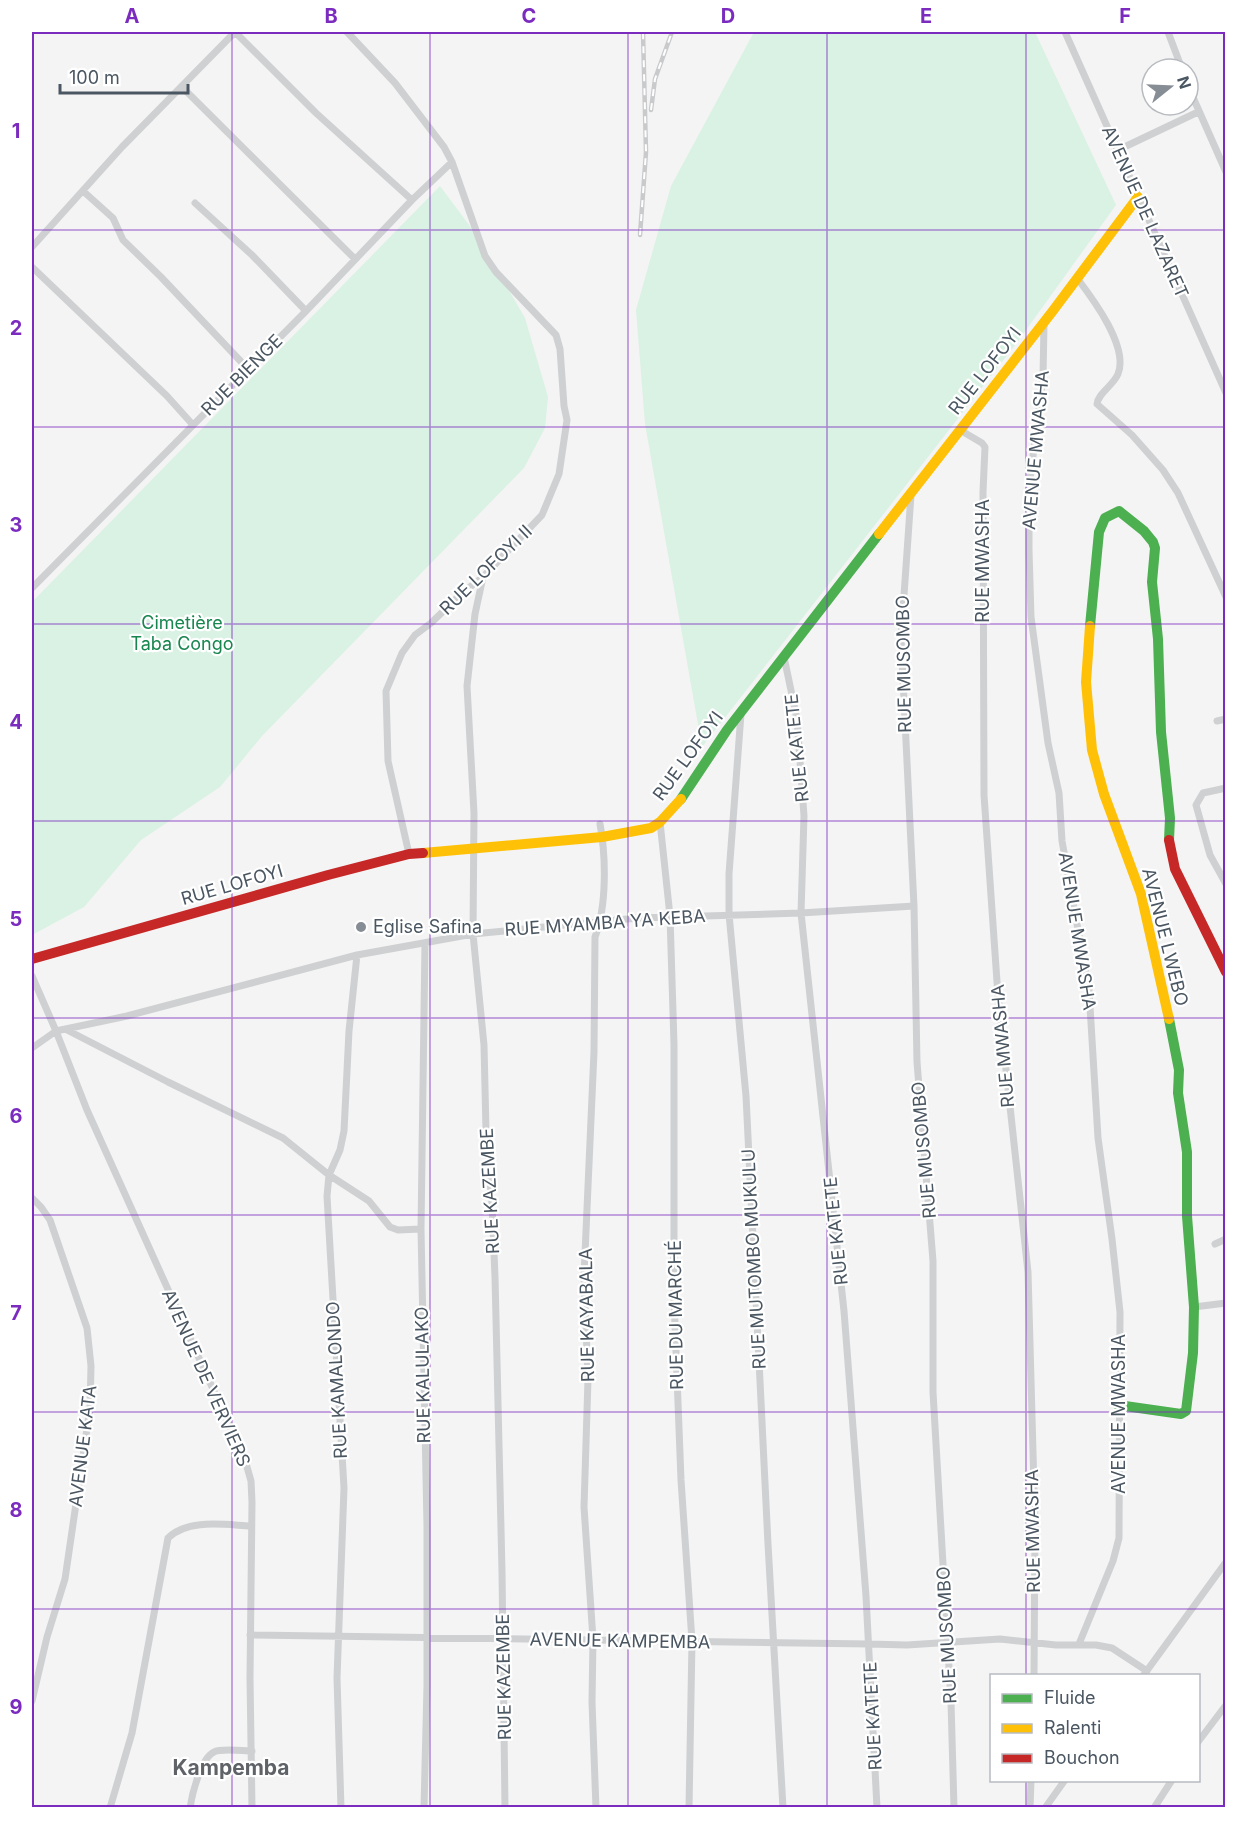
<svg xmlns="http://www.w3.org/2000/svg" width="1257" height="1839" font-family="Inter,sans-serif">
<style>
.green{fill:#d9f2e3}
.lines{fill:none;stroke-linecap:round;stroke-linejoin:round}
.street{stroke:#ced0d2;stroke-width:7}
.fast{stroke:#4caf50;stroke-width:10}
.slow{stroke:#ffc107;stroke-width:10}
.jam{stroke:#c62828;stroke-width:10}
.rail-casing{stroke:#c9cacc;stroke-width:4.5}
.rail{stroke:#fff;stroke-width:2;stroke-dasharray:7;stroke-linecap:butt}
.grid{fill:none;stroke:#7b2cbf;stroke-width:1.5;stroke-opacity:0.55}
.poi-dot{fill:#868d94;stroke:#fff;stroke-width:2}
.labels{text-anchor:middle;stroke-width:4.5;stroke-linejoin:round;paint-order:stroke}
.street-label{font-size:18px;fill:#4a5661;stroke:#fff}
.park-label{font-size:18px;fill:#17864f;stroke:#fff}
.poi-label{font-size:18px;fill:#4a5661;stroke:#fff;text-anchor:start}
.quarter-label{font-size:21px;font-weight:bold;fill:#5f6368;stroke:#fff}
.neatline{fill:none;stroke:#7b2cbf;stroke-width:2}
.grid-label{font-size:20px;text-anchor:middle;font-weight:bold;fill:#7b2cbf}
</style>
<rect width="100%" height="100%" fill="#f4f4f4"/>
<path class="green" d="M754,32H1035L1116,205L1016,344L702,747L645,424L636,310L671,186Z
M440,186L478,237L525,318L548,397L545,428L524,468L262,736L220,787L141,840L84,907L32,935V602Z"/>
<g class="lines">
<path class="street" d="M235,32L316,113L412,200
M347,32L395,83L444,147L452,162L485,256L496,272L556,335L560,349L564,406L567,420L559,474L542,515L483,577L462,593L431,623L415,635L402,653L386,691L388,761L409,854
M1065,32L1226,393
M1168,32L1182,69
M1188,86L1226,172
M182,87L355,259
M1118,150L1198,112
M83,191L113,218L123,240L161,277L248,369
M195,203L252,255L306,311
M32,247L122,147L235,32
M32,267L167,396L193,425
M1077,278C1093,299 1129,347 1118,374C1113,386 1098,393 1097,404L1132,435L1163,470L1178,493L1226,597
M1044,324L1043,377L1029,487V550L1031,617L1048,743L1059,793L1062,841L1089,990L1098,1138L1112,1239L1120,1312L1119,1538L1113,1561L1079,1644
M960,430L982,443L985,447L983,492L984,795L998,996L1028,1272L1035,1524L1034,1676
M911,495L901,638L914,906L917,1062L933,1261V1392L951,1702L954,1808
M483,577L475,614L467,686L474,813L473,934L484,1045L486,1131L492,1204L495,1277L502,1571L505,1808
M32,588L306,311L412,200L452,162
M784,657L797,719L804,816L801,913L844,1311L866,1596L877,1808
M741,714L729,874V914L746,1096L768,1544L783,1808
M1217,721L1226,719
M1226,788L1203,793L1196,805L1210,855L1226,884
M660,822L670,916L674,1044V1299L681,1480L692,1641L689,1808
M32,976L56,1031L87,1110L245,1460L251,1481L252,1502L250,1678L252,1808
M67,1030L168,1082L283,1138L329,1175L369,1201L390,1227L398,1230L421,1229
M32,1048L56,1031L127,1016L357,955L473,934L638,918L801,913L914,906
M32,1198L41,1207L50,1220L87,1328L91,1366L90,1408L65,1579L47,1637L32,1701
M1215,1244L1226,1239
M1194,1307L1226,1303
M250,1635L869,1644L907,1645L1000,1639L1056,1645H1096L1112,1648L1147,1671
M1143,1676L1226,1562
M1198,1742L1226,1705
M110,1808L132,1733L168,1538C188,1518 226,1525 251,1526
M190,1808C192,1794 201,1758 214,1752C221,1748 243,1751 252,1751
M341,1808L337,1678L344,1488L327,1196L329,1175L340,1150L344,1131L349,1031L357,955
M424,1808L427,1686V1526L421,1229L425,943
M596,1808L592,1702L593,1639L584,1507L588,1379L584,1276L594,1052L595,937C607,906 606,856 600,824
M1030,1808L1031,1780
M1045,1808L1065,1780
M1154,1808L1172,1780"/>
<path class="fast" d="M1090,626L1099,532L1105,518L1119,511L1144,531L1153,542L1155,548L1152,582L1158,639L1161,732L1170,818L1169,840
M681,799L727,730L879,534
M1118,1405L1181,1414L1186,1411L1193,1353L1194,1307L1187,1216V1152L1178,1093L1179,1070L1169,1019"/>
<path class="slow" d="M879,534L1052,312L1138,197
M1090,626L1086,682L1092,750L1104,794L1141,894L1169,1019
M423,853L602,837L651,828L660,822L681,799"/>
<path class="jam" d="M1169,840L1175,869L1226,972
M32,959L328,875L409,854L423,853"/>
<defs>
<path id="rail" d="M651,110L655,79L672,32
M640,235L646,152L643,32"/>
</defs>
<use href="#rail" class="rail-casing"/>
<use href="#rail" class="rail"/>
</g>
<path class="grid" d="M232,32V1808M430,32V1808M628,32V1808M827,32V1808M1026,32V1676M32,230H1226M32,427H1226M32,624H1226M32,821H1226M32,1018H1226M32,1215H1226M32,1412H1226M32,1609H1226M1026,1780V1808"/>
<circle class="poi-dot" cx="361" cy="927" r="6"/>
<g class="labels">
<g class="street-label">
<text transform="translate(1145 212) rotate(66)" y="6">AVENUE DE LAZARET</text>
<text transform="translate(985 371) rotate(-52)" y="6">RUE LOFOYI</text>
<text transform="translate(242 375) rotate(-45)" y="6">RUE BIENGE</text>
<text transform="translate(1036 450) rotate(-85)" y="6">AVENUE MWASHA</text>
<text transform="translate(983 561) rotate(-90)" y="6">RUE MWASHA</text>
<text transform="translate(486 570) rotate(-44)" y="6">RUE LOFOYI II</text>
<text transform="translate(904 664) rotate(-91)" y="6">RUE MUSOMBO</text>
<text transform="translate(797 748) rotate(-96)" y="6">RUE KATETE</text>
<text transform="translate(688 756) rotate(-54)" y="6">RUE LOFOYI</text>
<text transform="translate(232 885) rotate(-16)" y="6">RUE LOFOYI</text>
<text transform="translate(605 923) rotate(-4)" y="6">RUE MYAMBA YA KEBA</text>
<text transform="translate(1077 931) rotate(81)" y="6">AVENUE MWASHA</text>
<text transform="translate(1165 937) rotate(76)" y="6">AVENUE LWEBO</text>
<text transform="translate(1003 1046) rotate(-95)" y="6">RUE MWASHA</text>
<text transform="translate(924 1150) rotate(-95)" y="6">RUE MUSOMBO</text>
<text transform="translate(490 1191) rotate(-93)" y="6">RUE KAZEMBE</text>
<text transform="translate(836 1231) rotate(-96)" y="6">RUE KATETE</text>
<text transform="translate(754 1259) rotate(-93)" y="6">RUE MUTOMBO MUKULU</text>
<text transform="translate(587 1315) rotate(-91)" y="6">RUE KAYABALA</text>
<text transform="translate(676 1315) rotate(-91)" y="6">RUE DU MARCHÉ</text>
<text transform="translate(423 1375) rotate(-91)" y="6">RUE KALULAKO</text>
<text transform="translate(206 1378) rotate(66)" y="6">AVENUE DE VERVIERS</text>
<text transform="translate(337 1380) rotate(-93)" y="6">RUE KAMALONDO</text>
<text transform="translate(1119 1414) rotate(-90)" y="6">AVENUE MWASHA</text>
<text transform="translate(83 1446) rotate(-83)" y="6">AVENUE KATA</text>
<text transform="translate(1033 1531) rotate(-91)" y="6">RUE MWASHA</text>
<text transform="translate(947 1635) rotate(-93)" y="6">RUE MUSOMBO</text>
<text transform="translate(620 1641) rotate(1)" y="6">AVENUE KAMPEMBA</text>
<text transform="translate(504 1677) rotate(-91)" y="6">RUE KAZEMBE</text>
<text transform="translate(873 1716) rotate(-93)" y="6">RUE KATETE</text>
</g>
<g class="park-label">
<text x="182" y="629">Cimetière<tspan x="182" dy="21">Taba Congo</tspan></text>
</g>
<g class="poi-label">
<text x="373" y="933">Eglise Safina</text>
</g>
<g class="quarter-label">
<text x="231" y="1775">Kampemba</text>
</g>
</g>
<rect width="1257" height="1839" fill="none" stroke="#ffffff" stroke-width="66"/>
<rect x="990" y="1674" width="210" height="108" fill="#ffffff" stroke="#b7bbc0" stroke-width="1.5"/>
<rect x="1002" y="1694" width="30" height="9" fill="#4caf50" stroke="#b7bbc0" stroke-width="1.5"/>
<text x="1044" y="1704" font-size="18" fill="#4a5661">Fluide</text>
<rect x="1002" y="1724" width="30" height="9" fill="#ffc107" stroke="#b7bbc0" stroke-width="1.5"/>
<text x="1044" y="1734" font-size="18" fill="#4a5661">Ralenti</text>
<rect x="1002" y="1754" width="30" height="9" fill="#c62828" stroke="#b7bbc0" stroke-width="1.5"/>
<text x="1044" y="1764" font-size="18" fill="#4a5661">Bouchon</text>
<g transform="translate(1170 87) rotate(72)"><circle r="28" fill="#ffffff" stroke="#b7bbc0" stroke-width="1.5"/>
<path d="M0-4.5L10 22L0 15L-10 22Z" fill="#868d94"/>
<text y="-9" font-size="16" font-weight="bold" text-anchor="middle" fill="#4a5661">N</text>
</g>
<path d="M60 84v9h128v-9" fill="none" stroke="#4a5661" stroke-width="3"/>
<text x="69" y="84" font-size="18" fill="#4a5661" stroke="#ffffff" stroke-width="4.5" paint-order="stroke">100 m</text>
<rect x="33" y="33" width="1191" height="1773" class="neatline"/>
<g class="grid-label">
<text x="132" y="23">A</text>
<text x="331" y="23">B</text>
<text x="529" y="23">C</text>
<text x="728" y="23">D</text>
<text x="926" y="23">E</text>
<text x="1125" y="23">F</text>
<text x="16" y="138">1</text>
<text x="16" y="335">2</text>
<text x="16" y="532">3</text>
<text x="16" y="729">4</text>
<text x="16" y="926">5</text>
<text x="16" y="1123">6</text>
<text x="16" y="1320">7</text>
<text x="16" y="1517">8</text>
<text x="16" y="1714">9</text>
</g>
</svg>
